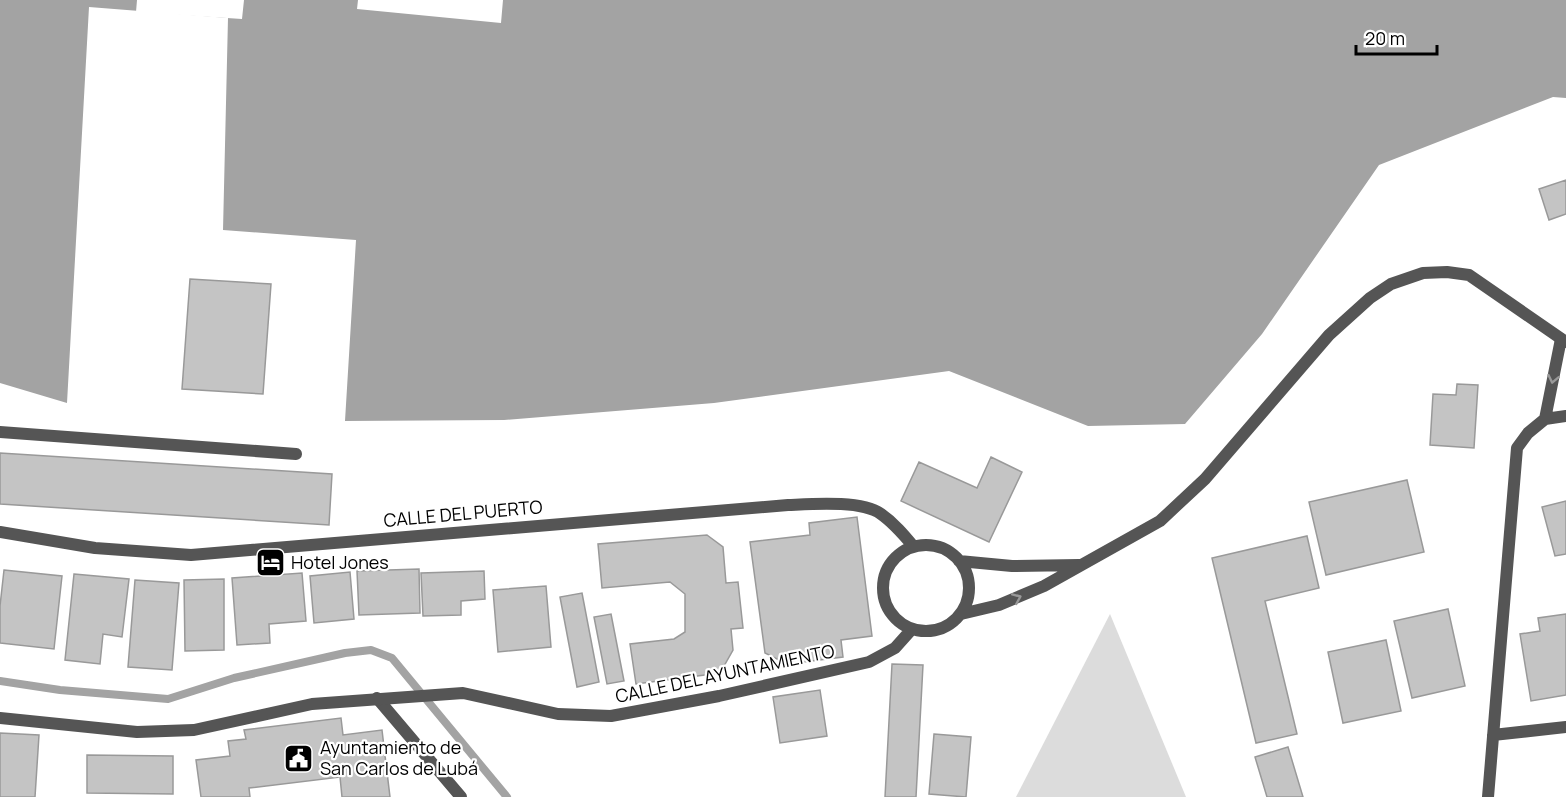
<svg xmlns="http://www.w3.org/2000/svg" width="1566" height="797" font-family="Manrope,sans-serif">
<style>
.green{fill:#dcdcdc}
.water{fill:#a3a3a3}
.pier{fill:#fff}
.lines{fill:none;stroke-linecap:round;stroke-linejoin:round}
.stream{stroke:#a3a3a3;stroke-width:8}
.building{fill:#c4c4c4;stroke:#999;stroke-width:1.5}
.service{stroke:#555;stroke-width:12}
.pedestrian{stroke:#555;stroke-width:12}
.minor{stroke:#555;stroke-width:12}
.oneway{stroke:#999}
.labels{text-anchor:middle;stroke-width:4.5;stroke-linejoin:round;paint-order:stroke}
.street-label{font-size:18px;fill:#000;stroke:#fff}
.poi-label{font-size:18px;fill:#000;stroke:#fff;text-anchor:start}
</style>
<rect width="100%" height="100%" fill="#fff"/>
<path class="green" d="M1110,614L1186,797H1016Z"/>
<path class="water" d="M0,0H1566V98L1553,97L1379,165L1262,334L1185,424L1088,426L949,371L714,403L504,420L345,421L356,240L223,230L228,18L89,7L67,403L0,383Z"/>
<path class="pier" d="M137,0H244L242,19L136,12Z
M358,0H503L501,23L357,9Z"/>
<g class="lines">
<path class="stream" d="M0,681L60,690L168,699L234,678L345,653L371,650L392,658L507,797"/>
</g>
<path class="building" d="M1566,180V214L1549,220L1539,189Z
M190,279L271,284L263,394L182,389Z
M1457,384L1478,385L1474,448L1430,445L1433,394L1456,395Z
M0,453L332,474L329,525L0,504Z
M991,457L1022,472L989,542L901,501L919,462L977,488Z
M1407,480L1424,552L1326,575L1309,502Z
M1566,501V554L1555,556L1542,507Z
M857,517L872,636L841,640L843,657L787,664L765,653L750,542L810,535L809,523Z
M707,535L723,547L726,583L738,582L743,628L731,629L733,650L720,673L636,684L630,644L674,639L685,632V594L670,582L602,588L598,544Z
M1307,536L1319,588L1265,601L1297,734L1256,743L1212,558Z
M419,569L420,613L359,615L357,571Z
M4,570L62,576L54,649L0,643V606Z
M484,571L485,599L461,601V615L423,616L421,573Z
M350,572L354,619L314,623L310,576Z
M302,573L306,621L269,624L270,643L237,645L232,578Z
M74,574L129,579L122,637L103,634L100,664L65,660Z
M224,579V650L185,651L184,580Z
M135,580L179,583L172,670L128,667Z
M546,586L551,647L498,652L493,590Z
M582,593L599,682L577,687L560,597Z
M1448,609L1465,686L1412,698L1394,621Z
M611,614L624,681L607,684L594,617Z
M1566,614V695L1531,701L1520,634L1540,631L1538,618Z
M1386,640L1401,711L1343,723L1328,652Z
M892,664L923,665L916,797H885Z
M820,690L827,736L780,743L773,697Z
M341,718L343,735L382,730L390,797H342L340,777L249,788L250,797H201L196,760L230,756L228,741L246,739L244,730Z
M0,733L39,735L35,797H0Z
M934,734L971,737L966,797L929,794Z
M1288,747L1303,797H1267L1255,757Z
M87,755L173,756V794L87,793Z"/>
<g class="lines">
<path class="service" d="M1545,419L1561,339
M0,432L296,454
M1493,735L1566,727
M1488,797L1517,448L1528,433L1545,419L1566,416"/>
<path class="pedestrian" d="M377,698L461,797"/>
<path class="minor" d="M0,532L95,548L191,555L788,505C812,504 861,500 881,514C894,523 904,535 914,547
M883 588a43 43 0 1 1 86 0a43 43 0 1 1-86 0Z
M959,561L1012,566L1079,565
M961,614L999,605L1044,586L1160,521L1205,479L1329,335L1370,298L1391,284L1423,273L1447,272L1469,275L1566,342
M0,718L137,732L194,730L312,704L463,693L558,714L611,716L719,696L869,662L895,648L912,629"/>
</g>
<defs><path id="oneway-chevron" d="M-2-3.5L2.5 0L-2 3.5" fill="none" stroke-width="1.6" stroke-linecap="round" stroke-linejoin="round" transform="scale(1.5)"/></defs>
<g class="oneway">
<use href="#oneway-chevron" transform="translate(1553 379) rotate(102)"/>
<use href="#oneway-chevron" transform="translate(1017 598) rotate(-23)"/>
</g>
<defs>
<symbol id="hotel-square" viewBox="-11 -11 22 22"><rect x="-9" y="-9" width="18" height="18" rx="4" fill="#000" stroke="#fff"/><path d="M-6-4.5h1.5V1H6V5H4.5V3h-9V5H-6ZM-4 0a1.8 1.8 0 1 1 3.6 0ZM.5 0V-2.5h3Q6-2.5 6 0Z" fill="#fff"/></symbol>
<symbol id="civic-square" viewBox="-11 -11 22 22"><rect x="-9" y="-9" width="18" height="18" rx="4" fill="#000" stroke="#fff"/><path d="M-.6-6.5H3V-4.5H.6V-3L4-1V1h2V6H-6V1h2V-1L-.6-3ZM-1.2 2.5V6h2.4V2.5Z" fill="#fff"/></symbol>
</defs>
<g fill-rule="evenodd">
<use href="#hotel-square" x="254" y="546" width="33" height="33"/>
<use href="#civic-square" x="282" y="742" width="33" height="33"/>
</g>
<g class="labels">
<g class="street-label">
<text transform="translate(463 514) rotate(-5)" y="6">CALLE DEL PUERTO</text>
<text transform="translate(725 674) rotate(-12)" y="6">CALLE DEL AYUNTAMIENTO</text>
</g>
<g class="poi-label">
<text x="291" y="569">Hotel Jones</text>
<text x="320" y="754">Ayuntamiento de<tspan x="320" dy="21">San Carlos de Lubá</tspan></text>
</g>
</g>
<path d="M1356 45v9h81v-9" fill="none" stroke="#000000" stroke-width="3"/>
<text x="1365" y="45" font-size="18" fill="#000000" stroke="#ffffff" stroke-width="4.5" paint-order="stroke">20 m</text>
</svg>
